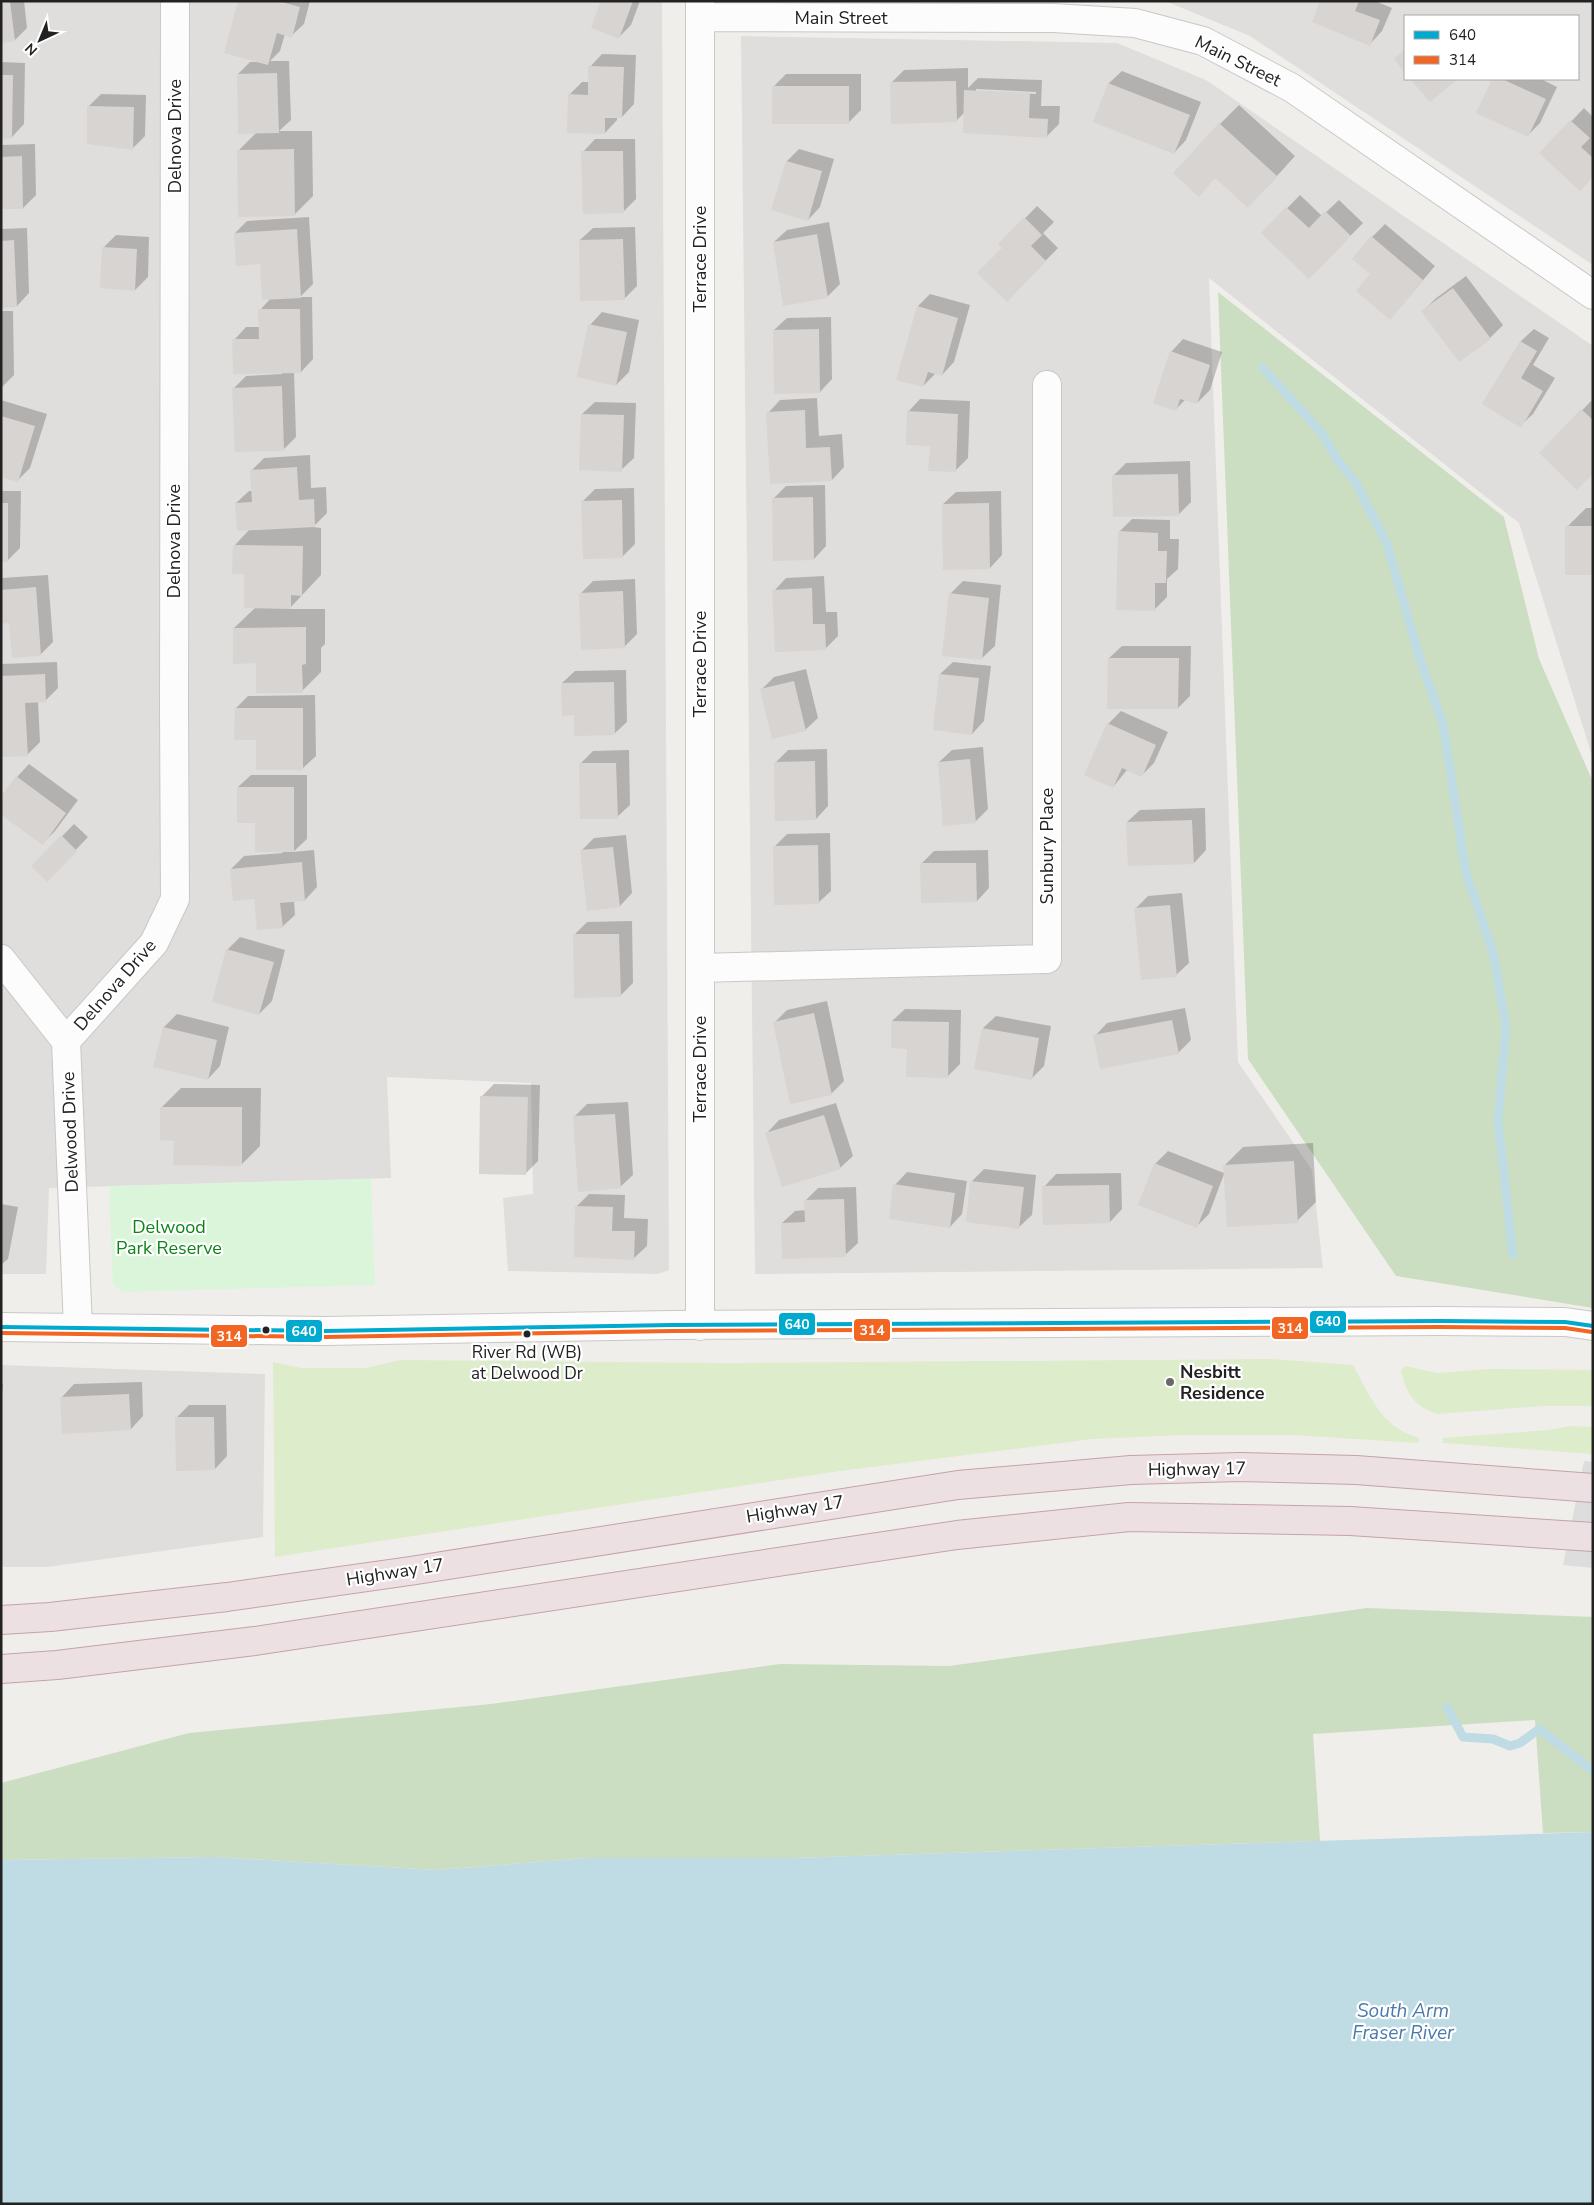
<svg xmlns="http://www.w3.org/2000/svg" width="1594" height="2205" font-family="'Nunito Sans',sans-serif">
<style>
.residential{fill:#dfdedc;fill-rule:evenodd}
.grass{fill:#ddeccb}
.forest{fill:#cbdec1}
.park{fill:#daf5da}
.water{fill:#bfdbe3}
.pier{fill:#dedddd}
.shadow{fill:#0003;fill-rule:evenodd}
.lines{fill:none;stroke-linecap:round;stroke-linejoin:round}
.stream{stroke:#bfdbe3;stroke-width:9}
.building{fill:#d7d4d2}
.minor-casing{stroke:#c9c8c7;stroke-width:30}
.highway-casing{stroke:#c5a2ac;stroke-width:30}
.minor{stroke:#fdfcfc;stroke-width:28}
.highway{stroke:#ece0e2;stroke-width:28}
.bus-1-casing{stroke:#fff;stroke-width:8}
.bus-2-casing{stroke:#fff;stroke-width:8}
.bus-1{stroke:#00a9ce;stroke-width:4}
.bus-2{stroke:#f26522;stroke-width:4}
.bus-dot{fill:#222;stroke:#fff;stroke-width:2}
.poi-dot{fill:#6a6968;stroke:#fff;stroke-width:2}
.labels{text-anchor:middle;stroke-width:4.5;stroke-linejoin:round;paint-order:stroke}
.bus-label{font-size:17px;fill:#222;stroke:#fff}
.street-label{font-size:18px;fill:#222;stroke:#fff}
.park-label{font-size:18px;fill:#0c8416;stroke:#fff}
.poi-label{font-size:18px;font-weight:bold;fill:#222;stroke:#fff;text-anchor:start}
.water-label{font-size:19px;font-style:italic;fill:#4a7aab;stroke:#fff}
.line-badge{stroke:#fff;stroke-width:2}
.badge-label{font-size:14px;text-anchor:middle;font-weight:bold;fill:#fff}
</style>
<rect width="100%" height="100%" fill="#f0eeeb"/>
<path class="residential" d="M1,1H662L669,1270L658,1274L508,1271L503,1198L533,1194L531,1083L387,1077L391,1178L49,1188L46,1274H1Z
M1165,1H1593V265L1250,36ZM1405,16H1578V79H1405Z
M741,36L1117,43L1206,80L1593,346V759L1519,523L1209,278L1238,1062L1312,1170L1323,1268L755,1274Z
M1,1365L265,1374L263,1537L47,1567H1Z"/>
<path class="grass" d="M1272,1359L1353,1365C1370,1396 1382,1428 1419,1438L1418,1443L1293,1435H1183L1093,1439L840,1471L275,1557L273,1362L301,1368H366L401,1360L728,1363Z
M1405,1366L1437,1373L1488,1369L1593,1370V1406H1544L1438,1414C1415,1408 1405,1392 1401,1370Z
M1570,1426L1593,1427V1454L1443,1443V1438L1548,1430Z"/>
<path class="forest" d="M1218,292L1504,517L1539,659L1593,782V1308L1396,1276L1248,1059Z
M1367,1608L1593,1617V1832L1543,1833L1535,1720L1313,1734L1320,1841L793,1858H588L436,1870L215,1857L1,1860V1783L189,1733L491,1704L780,1664L949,1666Z"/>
<path class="park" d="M371,1179L375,1285L123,1292L113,1284L109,1186Z"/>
<path class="water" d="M1593,1832V2204H1V1860L215,1857L436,1870L588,1858H793Z"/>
<path class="pier" d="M1584,1461L1593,1462V1568L1563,1565Z"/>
<path class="shadow" d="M1,1H24L27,28L15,40Z
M240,1H310L304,24L291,36L285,34L280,51L270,61H289L291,120L279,131H312L313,196L294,215L238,151L256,133L238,74L250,62H258Z
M599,1H640L631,25L619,37L602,2Z
M1322,1H1375L1392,8L1382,31L1370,44Z
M602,54L636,55L634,104L622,117H617V120L605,133L569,95L582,82H589L590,67Z
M1,62L25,63L24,124L12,137L1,138Z
M968,68V88L978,78L1042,80L1041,106H1060L1059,124L1046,137L965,112L956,121L891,83L904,70ZM976,89L1036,92V94L976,91Z
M1122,71L1201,102L1186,140L1174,153L1095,122L1109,83Z
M786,74H861V110L848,123L773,87Z
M1494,79H1541L1557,87L1540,123L1527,136L1478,112Z
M101,94L146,95L145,136L132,149L88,107Z
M1239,105L1295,156L1267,187L1216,177L1198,195L1220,124Z
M1584,108L1593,117V176L1541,153Z
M595,139H635L636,199L623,212L583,152Z
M35,144L36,195L23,208H1V145Z
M799,149L834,159L820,207L808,220L787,161Z
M1300,195L1322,216L1339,200L1363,223L1309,278L1263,233Z
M1037,206L1054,222L1043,233L1058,248L1007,300L1004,248L1000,244Z
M309,217L313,284L300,297H312L313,359L301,372H294L296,437L284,449L233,389L246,376L282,374V372L234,340L246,327H260V310L271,298L261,263L235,233L247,221Z
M829,222L840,284L827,297L774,242L787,230Z
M1385,224L1435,266L1402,305L1372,274V237Z
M635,227L637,286L624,299L580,240L593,228Z
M27,228L29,293L17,306H1V229Z
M116,235L149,237L148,277L135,290L104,247Z
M1466,276L1503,325L1490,338L1460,360L1423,311L1435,299Z
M930,294L970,305L954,362L942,375L936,373L923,386L918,306Z
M1,311H13L14,375L1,388Z
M602,312L639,320L629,372L616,385L590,325Z
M831,317L832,379L820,392L774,330L787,318Z
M1534,329L1549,338L1533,365L1555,378L1533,414L1520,426L1483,403L1521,341Z
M1183,339L1222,352L1210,390L1197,403L1186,399L1176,409L1171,352Z
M817,398L819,436L842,434L844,467L832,480L768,413L780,400Z
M920,399L970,401L968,458L955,471L931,445L908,412Z
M1593,399V473L1541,453Z
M1,400L47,414L30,468L18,480L1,475Z
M595,402L636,403L634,458L621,470L582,414Z
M310,455L311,488L326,487L327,513L313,527L321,528V575L289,609H325V644L321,648V672L302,691L258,662L234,628L256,607L245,573L234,546L250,529L236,503L249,491H253L251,471L264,458Z
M1190,461L1191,502L1178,515L1114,475L1126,463Z
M825,485L826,546L814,559L773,499L786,486Z
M634,488L635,544L622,557L583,501L595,489Z
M1,491H21L20,548L7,561H1Z
M1001,491L1002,555L990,568L943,504L956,492Z
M1586,508H1593V574L1567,527Z
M1132,519L1170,520V539H1179L1178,569L1167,579V597L1154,610L1119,532Z
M48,575L53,642L40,655L10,622L1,623V578Z
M824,576L826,612H837L838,636L825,649L774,591L786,578Z
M635,579L637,634L624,647L580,594L593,581Z
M963,581L1001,585L995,646L982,658L950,594Z
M1122,646H1191L1190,696L1178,708L1109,658Z
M57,662L58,688L45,701H38L40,742L27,755L1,756V664Z
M953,662L991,666L984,721L972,734L940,674Z
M806,669L818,718L805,730L762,689L774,677Z
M626,670L627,722L614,734L575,714L562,683L575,671Z
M315,695L316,756L303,768L257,739L236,708L248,696Z
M1121,711L1168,732L1154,763L1141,776L1127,770L1113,787L1108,724Z
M983,747L988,809L975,822L939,762L952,750Z
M827,749L828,806L816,819L776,762L788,750Z
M629,750L630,805L617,817L580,764L593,751Z
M29,764L78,800L55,831L43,843L17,777Z
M251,775H307V839L293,852L314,850L317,887L305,900L294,901L295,915L282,927L231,869L244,856L283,853L256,822L238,787Z
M1205,808L1206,850L1194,863L1127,822L1140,810Z
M74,824L88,837L47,880L33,866Z
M830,833L831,891L818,903L774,847L787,834Z
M626,835L632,893L620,906L581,851L594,838Z
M988,850L989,888L977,901L921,864L934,851Z
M1182,893L1189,963L1176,975L1135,909L1148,896Z
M632,921L633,983L620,996L574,935L587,922Z
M240,937L285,950L272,1001L259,1014L227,950Z
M827,1001L844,1081L831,1094L774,1023L787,1010Z
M1185,1008L1191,1040L1178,1053L1095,1036L1107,1023Z
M905,1009L961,1010L960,1064L947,1077L908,1048L892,1021Z
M177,1014L229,1027L220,1066L208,1079L155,1066L164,1027Z
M996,1016L1051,1026L1044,1066L1031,1079L983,1028Z
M494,1084L540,1085L538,1161L526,1173L481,1097Z
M181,1088H261L260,1146L241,1165L175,1139L162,1107Z
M628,1102L633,1175L620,1187L574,1117L587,1104Z
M836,1103L853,1156L840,1168L767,1133L779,1120Z
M1313,1143L1316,1202L1297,1221L1224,1174L1209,1214L1196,1227L1155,1164L1168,1151L1224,1173V1166L1243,1147Z
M984,1169L1036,1175L1032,1215L1019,1227L972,1181Z
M907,1172L967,1181L962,1214L950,1227L895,1185Z
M1121,1173L1122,1209L1110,1222L1044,1187L1056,1174Z
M856,1187L858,1243L845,1255L782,1223L795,1211L806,1210L805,1201L818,1188Z
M589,1194L625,1195L624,1218L648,1219L647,1246L634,1258L576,1207Z
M1,1204L18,1207L8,1259L1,1265Z
M142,1382L143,1416L131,1429L62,1397L74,1384Z
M1,1384H3L1,1406Z
M189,1405H226L227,1456L215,1469L176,1418Z"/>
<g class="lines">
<path class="stream" d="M1263,368L1321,432L1337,459L1356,483L1387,544L1420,659L1443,724L1466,873L1493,952L1506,1026L1498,1121L1513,1255
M1447,1707L1463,1737L1493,1739L1510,1746L1520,1743L1539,1729L1593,1771"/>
</g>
<path class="building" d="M1,1H10L15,41L1,43Z
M238,1H278L300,7L292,38L277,33L268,65L224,53Z
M596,1H633L619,39L591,28L600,3Z
M1320,1H1359L1355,11L1380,20L1370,46L1312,22Z
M1405,49V73L1394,59Z
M588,66L624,67L622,118H605V134L567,133L568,94L588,95Z
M277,73L279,133L238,134L237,74Z
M1,75H13L12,138L1,139Z
M1410,79H1458L1430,102Z
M1492,79H1502L1546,99L1528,137L1476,113Z
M956,81L957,122L891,124L890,82Z
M1108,83L1190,115L1174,154L1093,122Z
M772,86H849V124H772Z
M964,90L1030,93L1029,118L1048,119L1047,138L963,133Z
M87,106L134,107L133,150L87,144Z
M1570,120L1590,138L1581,147L1593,158V177L1580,191L1539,153Z
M1219,123L1277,176L1248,208L1215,178L1199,197L1173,173Z
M294,149L295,216L238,217L237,150Z
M581,151H623L624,213L583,214Z
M22,156L23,209H1V157Z
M786,161L822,171L808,221L771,210Z
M1286,207L1309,228L1325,211L1351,236L1309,279L1261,233Z
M1024,217L1042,235L1031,246L1046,261L1007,302L977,273L1002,248L998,244Z
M297,229L301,298L262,300L260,264L236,266L234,233Z
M817,234L828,298L783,306L773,242Z
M1371,236L1423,280L1390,320L1356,291L1370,274L1352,259Z
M623,239L625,300L580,301L579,240Z
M14,240L17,307L1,308V241Z
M102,247L137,249L135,291L100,288Z
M1453,288L1491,339L1459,362L1421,311Z
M917,306L958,318L942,376L928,372L923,387L896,380Z
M258,309H300L301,373L233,374L232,339H259Z
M588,324L627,332L616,386L577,377Z
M819,329L820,393L774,394L773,330Z
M1520,341L1537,351L1521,378L1543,391L1521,428L1482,404Z
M1170,351L1210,365L1197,404L1180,399L1176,411L1153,403Z
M282,386L284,451L235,452L232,388Z
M1581,409L1593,420V474L1577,490L1539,453Z
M805,410L806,448L830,447L832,481L770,484L766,412Z
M907,411L958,414L956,472L928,471L930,446L906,445Z
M581,414L624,415L622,472L579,470Z
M1,416L35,426L18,482L1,477Z
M297,467L299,500L314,499L315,527L237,531L235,503L252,502L250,470Z
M1178,474L1179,516L1113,517L1112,475Z
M813,497L814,560L773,561L772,498Z
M622,500L623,558L583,559L581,501Z
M1,503H8V562H1Z
M989,503L990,569L943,570L942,504Z
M1565,526H1593V575H1565Z
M1118,531L1158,533V551H1167L1166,583H1155V611L1116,610Z
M233,545L303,546L302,596L291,595V609L244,608V574H232Z
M36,587L41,656L12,658L9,623L1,624V590Z
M812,588L813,624H825L826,650L775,652L772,590Z
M623,591L625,648L581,650L579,593Z
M949,593L989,598L982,660L942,656Z
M306,627V664L302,665L303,693H256V663L233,664V628Z
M1108,658H1179L1178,709H1107Z
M45,674L46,702L25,703L28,756L1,757V676Z
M939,674L979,678L972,735L933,730Z
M794,681L806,731L772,739L760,689Z
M614,682L615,735L574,736V715L562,716L561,683Z
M235,708H303V770H256V740H234Z
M1107,723L1156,745L1142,777L1122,768L1113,788L1084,775Z
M970,759L976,823L943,826L938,762Z
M815,761L816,820L775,821L774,762Z
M579,763H616L618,819H580Z
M16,776L66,813L43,845L1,815V796Z
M237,787H294V852H255V823H237Z
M1192,820L1194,864L1128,866L1126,822Z
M61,835L77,851L47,882L31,866Z
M818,845L819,904L774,905L773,846Z
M613,847L620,907L587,911L580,850Z
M302,862L305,901L280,903L283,928L257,930L254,899L233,901L230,869Z
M920,863H976L977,902L921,903Z
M1170,905L1177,977L1141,980L1134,908Z
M573,934H619L621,997L574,998Z
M226,949L274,962L259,1015L212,1002Z
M814,1013L832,1095L790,1104L773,1022Z
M1172,1020L1179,1054L1100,1069L1093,1035Z
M891,1021L949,1022L948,1078L906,1077L907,1049L891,1048Z
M163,1027L217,1040L208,1080L153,1067Z
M982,1028L1039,1038L1032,1080L974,1069Z
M480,1096L528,1097L526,1175L479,1174Z
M160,1107H242V1166L173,1165L174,1141L160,1140Z
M615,1114L621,1188L578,1192L573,1116Z
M824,1115L841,1169L782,1187L765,1133Z
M1294,1161L1298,1223L1227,1227L1223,1165Z
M1154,1163L1213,1186L1197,1228L1138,1205Z
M970,1181L1024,1187L1019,1229L966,1222Z
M893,1184L955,1193L950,1228L889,1219Z
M1109,1185L1110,1223L1043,1225L1042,1186Z
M844,1199L846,1257L782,1259L781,1223L805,1222L804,1200Z
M575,1206L613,1207L612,1231H635L634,1260L574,1257Z
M129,1394L131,1430L62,1434L60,1397Z
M175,1417H214L215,1470L176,1471Z"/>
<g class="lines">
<defs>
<path id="minor" d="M701,17L1054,18L1135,23L1203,41L1292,88L1593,295
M1,959L66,1041L78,1328
M700,968L1047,959V385
M66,1041L154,943L175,899L174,710L175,1
M700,1326V1
M1,1327L325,1331L672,1325L1439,1321L1565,1322L1593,1326"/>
<path id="highway" d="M1,1620L50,1617L227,1597L410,1571L958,1485L1131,1470L1240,1467L1356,1470L1593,1488
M1,1669L57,1665L255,1641L957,1535L1129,1517L1350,1521L1593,1537"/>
</defs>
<use href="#minor" class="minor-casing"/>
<use href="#highway" class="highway-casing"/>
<use href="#minor" class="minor"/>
<use href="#highway" class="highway"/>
<defs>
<path id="bus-1" d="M1,1327L325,1331L672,1325L1439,1321L1565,1322L1593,1326"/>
<path id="bus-2" d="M1,1333L325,1337L672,1331L1439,1327L1565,1328L1592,1332"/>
</defs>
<use href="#bus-1" class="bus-1-casing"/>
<use href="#bus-2" class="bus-2-casing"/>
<use href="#bus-1" class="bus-1"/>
<use href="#bus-2" class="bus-2"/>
</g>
<g class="bus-dot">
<circle cx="266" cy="1330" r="4.5"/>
<circle cx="527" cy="1334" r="4.5"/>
</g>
<circle class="poi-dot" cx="1170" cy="1382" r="5"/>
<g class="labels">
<g class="bus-label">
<text x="527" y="1358">River Rd (WB)<tspan x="527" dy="21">at Delwood Dr</tspan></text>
</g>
<g class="street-label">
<text x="841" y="24">Main Street</text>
<text transform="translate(1238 61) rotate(26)" y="6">Main Street</text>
<text transform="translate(175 136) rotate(-90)" y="6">Delnova Drive</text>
<text transform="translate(700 259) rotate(-90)" y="6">Terrace Drive</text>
<text transform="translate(174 541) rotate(-90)" y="6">Delnova Drive</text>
<text transform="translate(700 664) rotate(-90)" y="6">Terrace Drive</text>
<text transform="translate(1047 846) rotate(-90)" y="6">Sunbury Place</text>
<text transform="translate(115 985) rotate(-49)" y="6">Delnova Drive</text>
<text transform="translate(700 1069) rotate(-90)" y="6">Terrace Drive</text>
<text transform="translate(70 1132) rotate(-92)" y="6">Delwood Drive</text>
<text transform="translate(1197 1469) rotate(-1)" y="6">Highway 17</text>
<text transform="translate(795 1509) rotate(-9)" y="6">Highway 17</text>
<text transform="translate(395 1572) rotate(-9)" y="6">Highway 17</text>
</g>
<g class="park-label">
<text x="169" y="1233">Delwood<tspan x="169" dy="21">Park Reserve</tspan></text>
</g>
<g class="poi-label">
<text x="1180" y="1378">Nesbitt<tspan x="1180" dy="21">Residence</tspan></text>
</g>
<g class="water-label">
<text x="1403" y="2017">South Arm<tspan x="1403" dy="22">Fraser River</tspan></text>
</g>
</g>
<g class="line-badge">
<rect x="1309" y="1310" width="38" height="24" rx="5" fill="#00a9ce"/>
<rect x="778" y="1312" width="38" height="24" rx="5" fill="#00a9ce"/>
<rect x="1271" y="1316" width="38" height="24" rx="5" fill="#f26522"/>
<rect x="853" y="1318" width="38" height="24" rx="5" fill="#f26522"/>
<rect x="285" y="1319" width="38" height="24" rx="5" fill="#00a9ce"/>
<rect x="210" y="1324" width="38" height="24" rx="5" fill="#f26522"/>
</g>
<g class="badge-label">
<text x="1328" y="1326">640</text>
<text x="797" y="1329">640</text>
<text x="1290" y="1333">314</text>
<text x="872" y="1335">314</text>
<text x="304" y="1336">640</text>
<text x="229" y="1341">314</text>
</g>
<rect width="1594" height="2205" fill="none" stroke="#222222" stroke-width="5"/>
<rect x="1404" y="15" width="175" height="65" fill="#ffffff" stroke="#a7a7a7"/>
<rect x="1414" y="31" width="25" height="8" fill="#00a9ce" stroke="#a7a7a7"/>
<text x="1449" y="40" font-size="15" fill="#222222">640</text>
<rect x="1414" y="56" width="25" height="8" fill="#f26522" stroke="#a7a7a7"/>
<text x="1449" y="65" font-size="15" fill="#222222">314</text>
<g transform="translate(40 40) rotate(224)" stroke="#ffffff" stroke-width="4" paint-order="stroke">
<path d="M0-4L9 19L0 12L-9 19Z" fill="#222222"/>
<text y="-8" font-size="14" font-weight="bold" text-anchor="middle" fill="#222222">N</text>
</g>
</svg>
